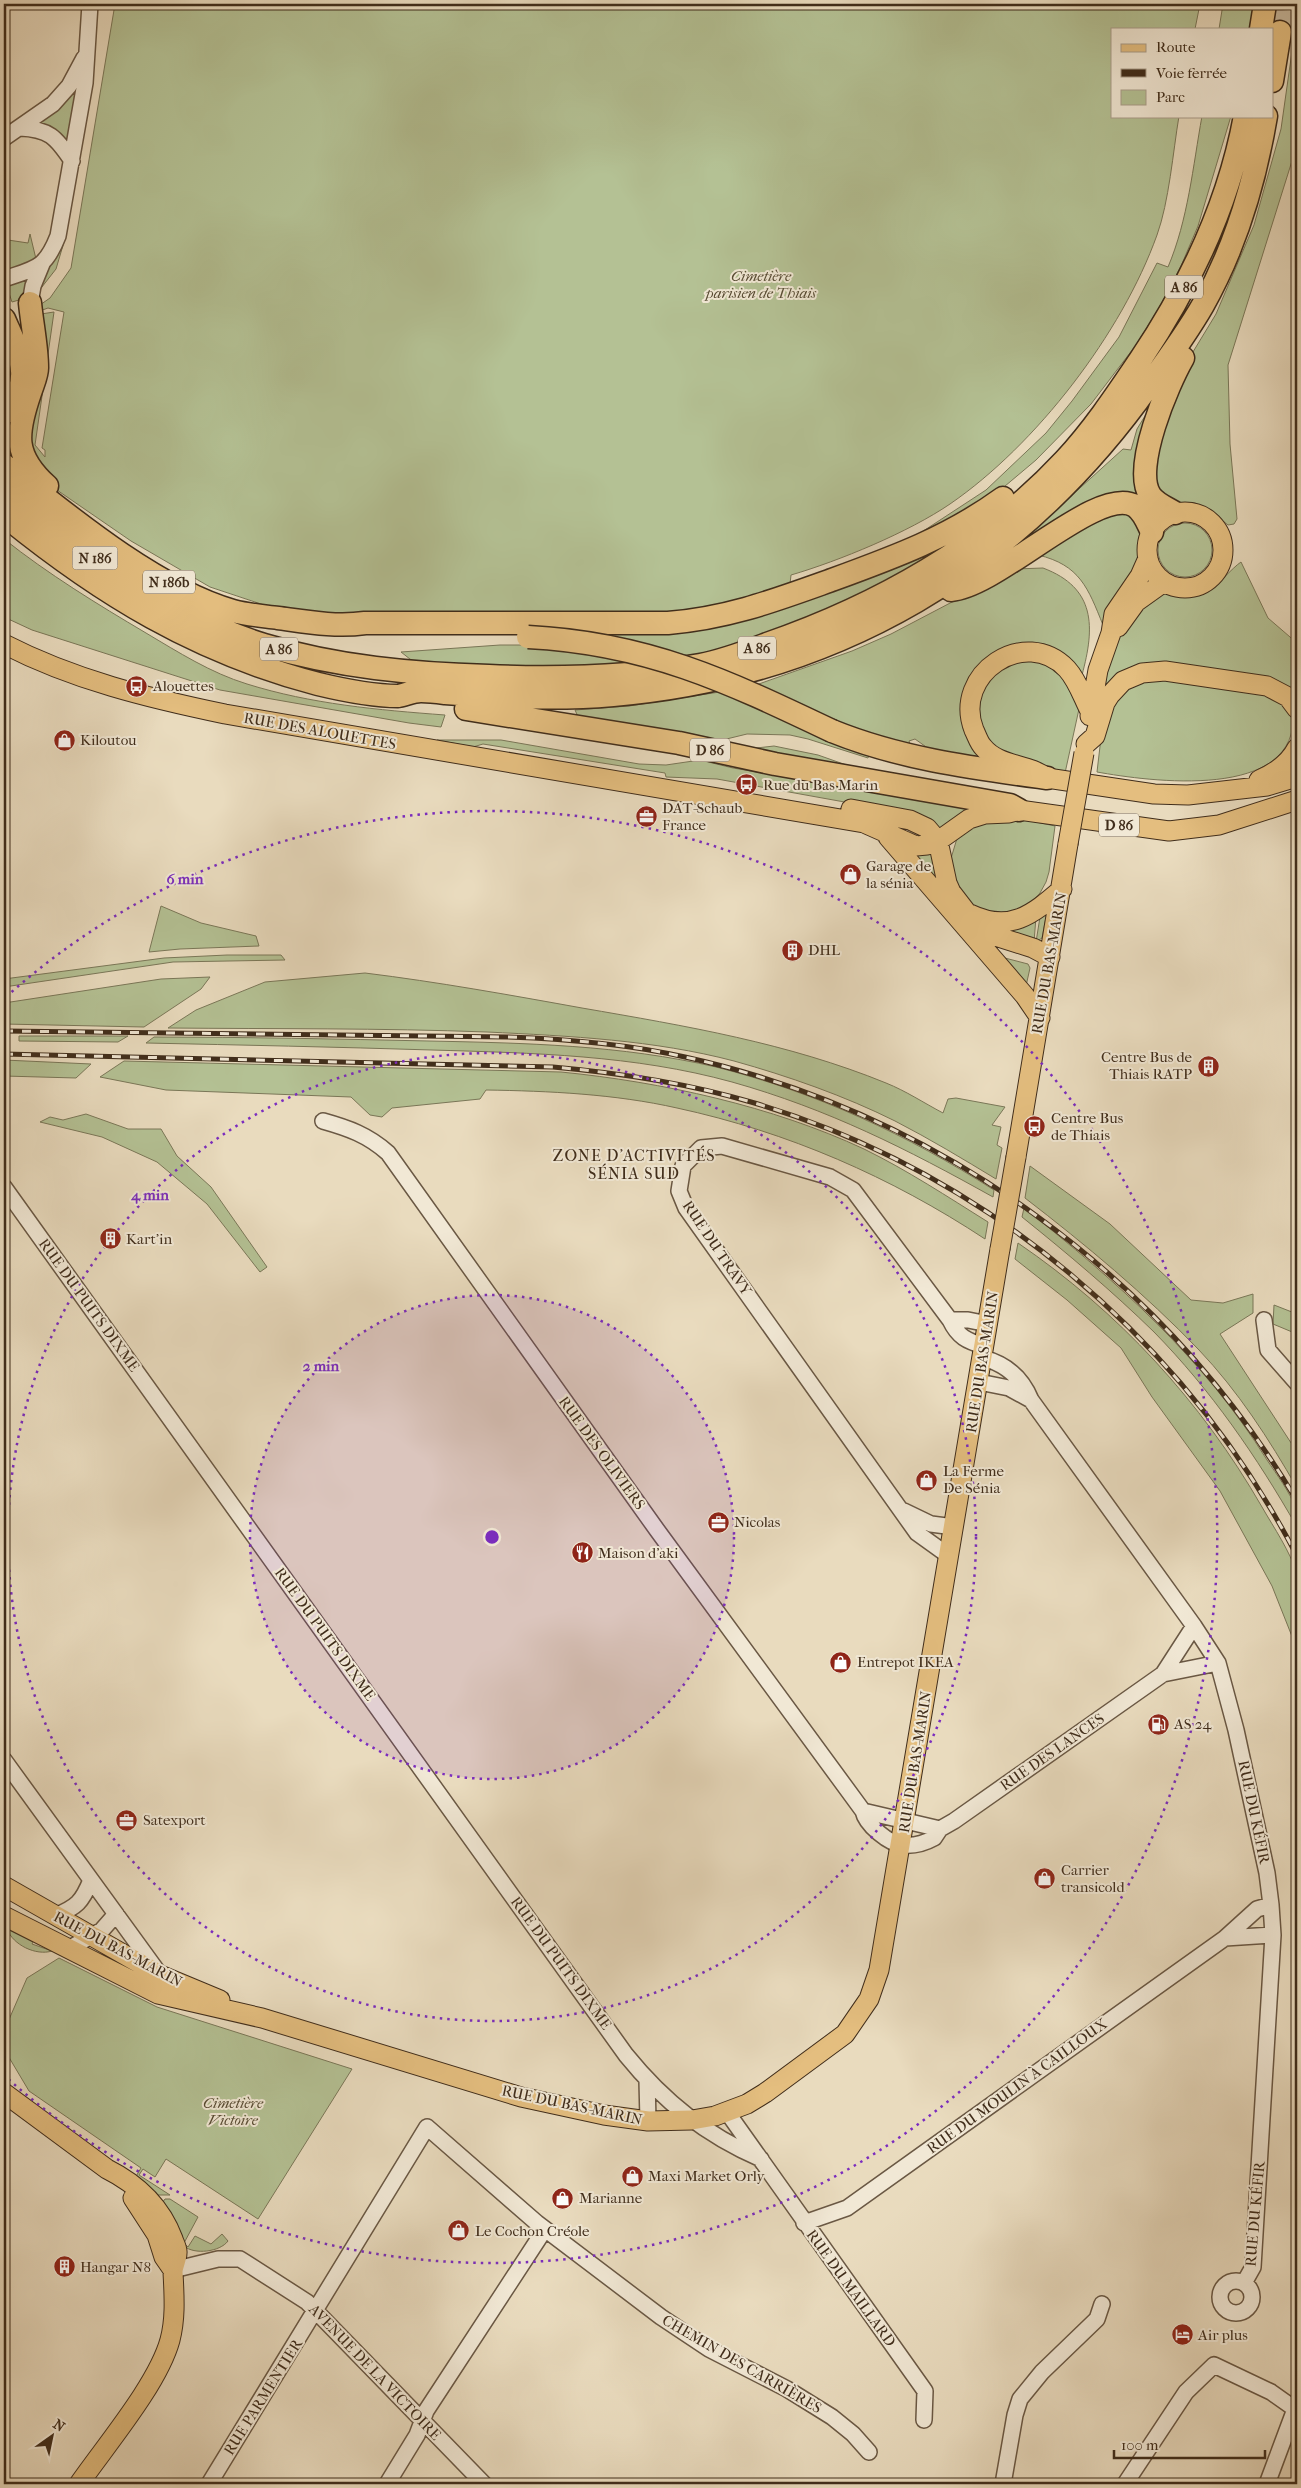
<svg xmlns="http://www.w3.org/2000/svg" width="1301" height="2488" font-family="'IM FELL French Canon',serif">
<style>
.green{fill:#b4c194;stroke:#7a7758}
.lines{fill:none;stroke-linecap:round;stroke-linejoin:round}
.highway-tunnel{stroke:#c7b89d;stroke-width:22;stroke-dasharray:22 11;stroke-linecap:butt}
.minor-casing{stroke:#6a5844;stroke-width:18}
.major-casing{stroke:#402d1b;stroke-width:21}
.highway-casing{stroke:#402d1b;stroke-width:25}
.minor{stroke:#f1e8d5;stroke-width:15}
.major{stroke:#e4be7f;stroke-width:19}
.highway{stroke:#e4be7f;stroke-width:22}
.rail-casing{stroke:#402d1b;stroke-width:5}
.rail{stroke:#f1e8d5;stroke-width:3;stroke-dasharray:9;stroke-linecap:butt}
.major-bridge-casing{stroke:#402d1b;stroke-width:21;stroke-linecap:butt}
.highway-bridge-casing{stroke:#402d1b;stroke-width:25;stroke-linecap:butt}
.major-bridge{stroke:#e4be7f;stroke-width:19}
.highway-bridge{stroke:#e4be7f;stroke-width:22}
.ring{fill:none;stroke:#7b2cbf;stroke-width:2.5;stroke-dasharray:2.5 5}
.labels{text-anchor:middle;stroke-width:4;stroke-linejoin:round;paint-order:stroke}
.shield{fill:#f1e8d5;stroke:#756553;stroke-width:1}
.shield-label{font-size:14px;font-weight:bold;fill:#402d1b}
.park-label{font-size:15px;font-style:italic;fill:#574b33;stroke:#f1e8d5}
.poi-label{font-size:15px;fill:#402d1b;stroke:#f1e8d5;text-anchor:start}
.street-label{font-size:15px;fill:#402d1b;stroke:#f1e8d5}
.neighbourhood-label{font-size:16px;letter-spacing:1px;fill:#402d1b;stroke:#f1e8d5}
.centre{fill:#7b2cbf;stroke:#f1e8d5;stroke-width:2.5}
.ring-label{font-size:15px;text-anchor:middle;font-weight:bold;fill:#7b2cbf;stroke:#f1e8d5;stroke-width:4;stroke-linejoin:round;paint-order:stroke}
</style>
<rect width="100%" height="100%" fill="#e9dbbe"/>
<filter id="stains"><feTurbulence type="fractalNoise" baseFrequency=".004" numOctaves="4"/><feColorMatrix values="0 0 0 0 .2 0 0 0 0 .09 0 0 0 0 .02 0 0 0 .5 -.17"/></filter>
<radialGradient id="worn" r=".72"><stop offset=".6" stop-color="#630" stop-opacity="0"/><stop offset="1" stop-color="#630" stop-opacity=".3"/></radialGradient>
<path class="green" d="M115,4H1200L1195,29H1112V116H1179C1173,152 1169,202 1157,235C1122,333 1036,445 950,504C909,532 839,561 791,575L790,584L908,541L986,490L1046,433L1072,401L1119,337L1157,263L1168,267C1188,220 1193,166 1202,116H1231L1198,226L1181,266L1159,308L1136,345L1091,404L1036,460L992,497L942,530L790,590L659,616L337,614L273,608L210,587L131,541L54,488L23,434L41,314L54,312L35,445L45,457V450L42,448L64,312L48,308L37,312V307L50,298L71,268Z
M1223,4H1254L1249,29H1219Z
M1297,16V145L1228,365L1230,444L1237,519L1234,524L1228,525L1209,510L1195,503H1171L1160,495L1150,476L1179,375L1216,314L1254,225L1281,129Z
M80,85L70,146C61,132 50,127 36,122L63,105Z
M30,234L36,259L4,273V256L8,240L28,243Z
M64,242L56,269L38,292L44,274Z
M29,277L26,298L12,302L6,284Z
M4,333L17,377L4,405Z
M1156,398L1147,504L1017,545L1123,449L1131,450L1137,429Z
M11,417L16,464L4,454V423Z
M1122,512L1140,518L1146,527L1141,549L1143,558L1103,625C1088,588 1080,565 1038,555L1099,515Z
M1158 550a27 27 0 1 1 54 0a27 27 0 1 1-54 0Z
M963,538L888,584L740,645L692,657L663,649L595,636L661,632Z
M4,539C48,574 97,604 146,633C178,652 211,673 247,684C311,704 378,710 445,715L441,727L409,723L220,690L32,630L4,617Z
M1241,562L1268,618L1297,643V698L1201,669L1147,663L1126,671L1105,689C1106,671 1111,649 1119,633C1125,623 1153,595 1165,594C1181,593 1194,597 1210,590C1216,587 1232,568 1241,562Z
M1043,568C1096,588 1095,627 1082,675L1070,661L995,653L982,661L969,677L963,697V712L986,759L936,754L915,739L909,741L911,747L855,732L756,685L852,651L891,634L1015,569Z
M500,645H551L640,662L588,669L415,663L401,652Z
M1029,657L1061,670L1079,709L1065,773L1026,763L989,744L981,731L976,699L988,674Z
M1152,678L1271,695L1293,711C1301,803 1147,781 1097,772L1103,721L1122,690Z
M726,691L870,753L868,758L808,739L790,735L747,734L710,743L580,721L575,710L629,706Z
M437,740H501L639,764L666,765L700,760L733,768L970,808L969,812L939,830L911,814L717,779L666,777L665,773L483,744L473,747Z
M774,746L818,755L869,773L739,750Z
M1017,818L1055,826L1049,872L1046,882L1040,893L1023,911L1009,915L973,908L961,896L949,865L958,835L969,825Z
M907,851H932L942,888Z
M161,906L201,923L256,936L259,946L180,949L149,952Z
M1043,915H1046V917L1042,938L1036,942L1040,917Z
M1036,917L1034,942L998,928Z
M227,955H281L285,960L173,962L4,987V979L164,958Z
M1001,957L1028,964L1030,968L1026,986Z
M365,973C438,982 510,995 582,1008C686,1026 788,1043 886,1083C906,1091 924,1103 943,1113L948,1099L956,1098L1005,1107L992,1125L1001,1127L997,1145L1002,1148L996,1179C963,1159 930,1139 895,1121C845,1096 788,1076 734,1061C654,1040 570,1036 487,1032C381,1028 275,1029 168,1028L196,1010L265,982Z
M210,977L201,989L144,1027L4,1024V1003L161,979Z
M19,1036H128L118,1042L19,1041Z
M154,1037C246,1037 337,1039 429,1041C525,1043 621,1045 716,1067C815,1092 908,1135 994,1190L993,1197C907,1149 828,1109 732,1082C634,1055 533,1053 432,1050C336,1047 241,1045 146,1043Z
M4,1060L91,1064L76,1078L4,1076Z
M124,1061L561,1072C662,1082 772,1106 864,1149C907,1170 948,1197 988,1222L985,1239C891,1177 788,1132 677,1108C615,1094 549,1091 486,1090L480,1099L392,1108L382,1117L370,1115L351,1097L166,1090L100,1077Z
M86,1114L128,1129H161L177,1156L211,1187L267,1267L260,1272L207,1204L157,1162L102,1137L40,1122L50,1117L63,1120Z
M1030,1166L1110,1224L1191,1300L1223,1303L1253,1294V1313L1220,1334L1297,1452V1488C1269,1439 1238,1391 1199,1350C1145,1294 1086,1245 1025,1198Z
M1024,1208C1117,1281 1204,1359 1267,1460C1277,1475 1290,1492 1296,1509C1298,1514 1297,1521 1297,1527C1257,1457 1211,1390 1154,1332C1112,1291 1068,1254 1022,1217Z
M1018,1243C1119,1312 1201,1401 1262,1507C1274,1528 1290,1551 1297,1574C1301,1588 1297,1632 1297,1649L1272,1586L1220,1491L1152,1397L1121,1348L1067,1300L1015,1259Z
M1274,1305L1297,1314V1334L1273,1324Z
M7,1929L33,1942L32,1944L52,1951C36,1956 13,1945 7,1929Z
M59,1958L157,2007L352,2069L258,2219L166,2159L155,2177L143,2169L139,2175L170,2195H155L135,2178L141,2168L29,2091L4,2049V2031L27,1978Z
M165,2199H170L198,2217L184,2243L188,2247L195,2236L211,2244L222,2234L228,2241C220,2252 194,2255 184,2246L162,2203Z"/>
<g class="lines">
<path class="highway-tunnel" d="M1280,32L1284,4"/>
<defs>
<path id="minor" d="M20,128C49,129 56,137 72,161
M4,138L53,104L69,86L84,58
M4,279C36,268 45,269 58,236L85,83L90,4
M30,303L33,286L42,264
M323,1121C348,1128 368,1135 388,1153L657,1530L863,1811C866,1825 889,1844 903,1845C913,1846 925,1843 934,1838L940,1829L954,1821L1163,1674L1194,1626
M4,1187L626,2055C664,2102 706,2135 761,2159
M950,1320H968L988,1324
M1264,1320L1268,1350L1297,1383
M983,1358C1006,1364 1022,1378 1031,1400L1194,1626L1218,1663L1236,1730L1267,1873L1271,1905L1273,1935L1253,2267L1244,2283
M979,1382L1009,1388L1031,1400
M904,1511L931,1524L954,1527
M949,1556L917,1533L686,1208L679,1191L683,1166L701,1148L722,1146L830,1177L853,1190L950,1320C958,1337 967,1341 984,1346
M1163,1674L1218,1663
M4,1760L158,1972
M863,1811L940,1829
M55,1916C77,1907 82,1902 91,1880
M1225,1938L1273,1935
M70,1948L102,1930L116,1914
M647,2080L648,2121
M727,2112L925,2391L924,2420
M804,2223L847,2208L1225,1938L1257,1909L1271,1905
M173,2270L218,2259H240L307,2302L484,2484
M1220 2297a16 16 0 1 1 32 0a16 16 0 1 1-32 0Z
M209,2484L427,2127L537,2223L661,2317L709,2349L787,2389L832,2417L853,2434L869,2452
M387,2484L417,2435L426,2411L545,2229
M1003,2484L1015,2415L1020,2399L1042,2372L1097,2319L1102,2304
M1125,2484L1186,2392L1214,2365L1271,2392L1295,2409L1267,2484"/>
<path id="major" d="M1147 550a38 38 0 1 1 76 0a38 38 0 1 1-76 0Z
M1118,627L1136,602L1164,582
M4,644C74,680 148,698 225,714L864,823L916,846L927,845L938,841L969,819L985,814L1009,813L1019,810L1169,831L1219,825L1297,800
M1091,713C1083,698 1078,681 1067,669C1025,625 952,674 974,730C977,736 979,743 983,747C999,767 1028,763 1047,778L1154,794L1188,795L1267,786L1297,777
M1090,716L1098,670L1111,633L1114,614L1140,576L1148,558
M1086,744L1095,736L1105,703L1110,695L1123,681L1142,673L1165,671L1267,686L1288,697L1297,709
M1259,780C1275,773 1289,764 1297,748
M851,809L910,820L927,828L938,841L947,883L951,892L971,918L989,934L1033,948L1050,957
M888,837L1025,996L1040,1018
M970,914C1010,933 1032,915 1062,889
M1016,1157L1068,844
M4,1886L160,1975L220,2000
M4,1916L158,1994L262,2018L521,2097L604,2115L648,2121L692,2120L715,2116L747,2104L765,2093L845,2034L869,1999L879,1970L1000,1249
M4,2093L107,2169C137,2184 161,2207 173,2239C174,2243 178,2249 177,2253C177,2260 173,2266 173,2272C174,2294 176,2317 170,2340C158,2384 106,2445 79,2484
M133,2198L157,2235L164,2257L173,2270"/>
<path id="highway" d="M1261,29L1265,4
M1272,81L1280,32
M30,303C32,324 37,347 37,368C37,376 32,386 30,393C16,434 13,455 47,486
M4,319C19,354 36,381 4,413
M4,465C67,515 156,589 233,611C248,615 263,616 278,618C308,622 336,627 365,623H668C728,618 773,601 829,581C892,558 948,538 1003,498
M4,487C81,552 167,615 264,645C337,667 413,674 489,676C560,679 630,677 700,665C723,661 746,652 767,644C877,606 985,546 1065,460C1093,430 1117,394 1140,360C1189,287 1229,203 1245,116
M1175,513C1167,508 1155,503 1150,495C1132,468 1168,384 1183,358
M4,515C101,594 196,652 318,684C343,690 373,696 398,696C405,695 413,691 421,691C429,691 437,692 445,693C500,697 557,700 613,695C836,676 1020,567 1149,385C1168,359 1187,333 1203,305C1235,248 1255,181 1266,116
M951,590C999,586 1098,484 1135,506C1144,512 1147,522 1152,532
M466,709L679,743L775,764L1010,805L1019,810
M832,731C901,759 973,768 1047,778"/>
</defs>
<use href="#minor" class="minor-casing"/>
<use href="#major" class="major-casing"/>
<use href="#highway" class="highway-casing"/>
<use href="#minor" class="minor"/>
<use href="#major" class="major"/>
<use href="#highway" class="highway"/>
<defs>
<path id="rail" d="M4,1031L508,1037C568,1039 627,1044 685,1057C940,1113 1164,1277 1297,1501
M4,1054L553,1067C621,1073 686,1083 751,1102C986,1171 1185,1340 1297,1556"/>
</defs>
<use href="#rail" class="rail-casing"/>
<use href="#rail" class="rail"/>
<defs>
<path id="major-bridge" d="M1068,844L1084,753
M1000,1249L1016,1157"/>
<path id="highway-bridge" d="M528,637C647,643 727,681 832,731"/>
</defs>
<use href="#major-bridge" class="major-bridge-casing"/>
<use href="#highway-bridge" class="highway-bridge-casing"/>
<use href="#major-bridge" class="major-bridge"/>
<use href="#highway-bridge" class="highway-bridge"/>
</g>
<circle cx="492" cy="1537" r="242" fill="#7b2cbf" fill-opacity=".12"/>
<g class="ring">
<circle cx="492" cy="1537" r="242"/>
<circle cx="492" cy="1537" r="484"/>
<path d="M6 997A726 726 0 1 1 6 2077"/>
</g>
<defs>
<symbol id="bus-disc" viewBox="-11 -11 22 22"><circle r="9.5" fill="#8f2418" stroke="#f1e8d5"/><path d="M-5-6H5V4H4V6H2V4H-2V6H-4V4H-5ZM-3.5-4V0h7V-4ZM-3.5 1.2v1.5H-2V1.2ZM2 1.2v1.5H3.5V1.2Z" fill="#fff"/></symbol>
<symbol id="shop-disc" viewBox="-11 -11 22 22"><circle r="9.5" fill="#8f2418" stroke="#f1e8d5"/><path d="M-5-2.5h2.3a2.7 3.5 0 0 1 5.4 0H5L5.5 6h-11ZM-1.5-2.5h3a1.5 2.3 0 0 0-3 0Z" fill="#fff"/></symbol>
<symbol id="office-disc" viewBox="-11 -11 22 22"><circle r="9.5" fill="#8f2418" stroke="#f1e8d5"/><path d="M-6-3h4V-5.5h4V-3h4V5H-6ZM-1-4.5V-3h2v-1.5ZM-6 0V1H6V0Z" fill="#fff"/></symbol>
<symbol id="building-disc" viewBox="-11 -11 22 22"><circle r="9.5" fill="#8f2418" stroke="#f1e8d5"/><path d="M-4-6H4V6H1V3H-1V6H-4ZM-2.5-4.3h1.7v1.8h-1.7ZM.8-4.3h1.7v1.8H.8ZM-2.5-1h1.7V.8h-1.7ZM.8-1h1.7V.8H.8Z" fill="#fff"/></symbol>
<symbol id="restaurant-disc" viewBox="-11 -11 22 22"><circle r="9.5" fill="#8f2418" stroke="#f1e8d5"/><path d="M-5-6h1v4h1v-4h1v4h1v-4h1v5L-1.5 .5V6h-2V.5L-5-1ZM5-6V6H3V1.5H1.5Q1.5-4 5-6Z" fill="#fff"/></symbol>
<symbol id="fuel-disc" viewBox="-11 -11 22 22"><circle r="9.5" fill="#8f2418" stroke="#f1e8d5"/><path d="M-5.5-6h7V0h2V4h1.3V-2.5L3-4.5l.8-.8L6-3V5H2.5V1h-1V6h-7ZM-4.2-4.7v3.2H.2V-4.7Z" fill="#fff"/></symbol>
<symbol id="hotel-disc" viewBox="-11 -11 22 22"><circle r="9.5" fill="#8f2418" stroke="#f1e8d5"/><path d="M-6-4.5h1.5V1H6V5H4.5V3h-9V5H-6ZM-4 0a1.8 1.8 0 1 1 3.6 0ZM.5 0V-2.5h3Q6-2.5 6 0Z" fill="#fff"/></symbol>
</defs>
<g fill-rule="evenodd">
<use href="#bus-disc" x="124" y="674" width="25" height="25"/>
<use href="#shop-disc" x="52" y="728" width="25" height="25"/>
<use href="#bus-disc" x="734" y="772" width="25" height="25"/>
<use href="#office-disc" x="634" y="804" width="25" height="25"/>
<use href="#shop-disc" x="838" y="862" width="25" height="25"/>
<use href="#building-disc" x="780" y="938" width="25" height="25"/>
<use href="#building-disc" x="1196" y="1054" width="25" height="25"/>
<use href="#bus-disc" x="1022" y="1114" width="25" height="25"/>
<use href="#building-disc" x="98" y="1226" width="25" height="25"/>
<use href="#shop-disc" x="914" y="1468" width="25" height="25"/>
<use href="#office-disc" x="706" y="1510" width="25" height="25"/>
<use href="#restaurant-disc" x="570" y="1540" width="25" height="25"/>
<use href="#shop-disc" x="828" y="1650" width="25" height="25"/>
<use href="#fuel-disc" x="1146" y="1712" width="25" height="25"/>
<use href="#office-disc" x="114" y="1808" width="25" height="25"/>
<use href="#shop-disc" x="1032" y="1866" width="25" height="25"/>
<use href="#shop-disc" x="620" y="2164" width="25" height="25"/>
<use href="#shop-disc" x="550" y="2186" width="25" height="25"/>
<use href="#shop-disc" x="446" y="2218" width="25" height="25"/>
<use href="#building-disc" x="52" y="2254" width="25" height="25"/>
<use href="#hotel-disc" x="1170" y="2322" width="25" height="25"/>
</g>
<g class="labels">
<g class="shield">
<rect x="1165" y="275.5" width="38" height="23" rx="4"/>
<rect x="72.5" y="546.5" width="45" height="23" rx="4"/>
<rect x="143" y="570.5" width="52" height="23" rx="4"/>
<rect x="738" y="636.5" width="38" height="23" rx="4"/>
<rect x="260" y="637.5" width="38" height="23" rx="4"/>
<rect x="690" y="738.5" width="40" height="23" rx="4"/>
<rect x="1099" y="813.5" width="40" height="23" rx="4"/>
</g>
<g class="shield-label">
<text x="1184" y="292">A 86</text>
<text x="95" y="563">N 186</text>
<text x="169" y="587">N 186b</text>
<text x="757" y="653">A 86</text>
<text x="279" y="654">A 86</text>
<text x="710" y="755">D 86</text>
<text x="1119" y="830">D 86</text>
</g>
<g class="park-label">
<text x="761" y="281">Cimetière<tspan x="761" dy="17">parisien de Thiais</tspan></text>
<text x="233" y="2108">Cimetière<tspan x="233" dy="17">Victoire</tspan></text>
</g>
<g class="poi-label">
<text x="153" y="691">Alouettes</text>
<text x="80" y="745">Kiloutou</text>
<text x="763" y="790">Rue du Bas Marin</text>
<text x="662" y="813">DAT-Schaub<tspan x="662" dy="17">France</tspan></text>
<text x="866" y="871">Garage de<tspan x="866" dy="17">la sénia</tspan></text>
<text x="808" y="955">DHL</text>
<text x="1192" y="1062" text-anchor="end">Centre Bus de<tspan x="1192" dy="17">Thiais RATP</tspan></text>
<text x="1051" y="1123">Centre Bus<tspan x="1051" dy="17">de Thiais</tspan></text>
<text x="126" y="1244">Kart'in</text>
<text x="943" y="1476">La Ferme<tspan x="943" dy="17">De Sénia</tspan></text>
<text x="734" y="1527">Nicolas</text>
<text x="598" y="1558">Maison d'aki</text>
<text x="857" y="1667">Entrepot IKEA</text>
<text x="1174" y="1729">AS 24</text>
<text x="143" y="1825">Satexport</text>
<text x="1061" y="1875">Carrier<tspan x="1061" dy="17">transicold</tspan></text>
<text x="648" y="2181">Maxi Market Orly</text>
<text x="579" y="2203">Marianne</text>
<text x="475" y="2236">Le Cochon Créole</text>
<text x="80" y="2272">Hangar N8</text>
<text x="1198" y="2340">Air plus</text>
</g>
<g class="street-label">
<text transform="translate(320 731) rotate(10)" y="5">RUE DES ALOUETTES</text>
<text transform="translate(1049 963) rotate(-80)" y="5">RUE DU BAS-MARIN</text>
<text transform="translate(717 1248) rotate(56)" y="5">RUE DU TRAVY</text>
<text transform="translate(89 1305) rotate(54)" y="5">RUE DU PUITS DIXME</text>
<text transform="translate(982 1362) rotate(-81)" y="5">RUE DU BAS-MARIN</text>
<text transform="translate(602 1453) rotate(54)" y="5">RUE DES OLIVIERS</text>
<text transform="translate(325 1634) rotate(54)" y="5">RUE DU PUITS DIXME</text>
<text transform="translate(1052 1752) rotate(-35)" y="5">RUE DES LANCES</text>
<text transform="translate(915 1762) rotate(-81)" y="5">RUE DU BAS-MARIN</text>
<text transform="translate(1254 1812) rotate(78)" y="5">RUE DU KÉFIR</text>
<text transform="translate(118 1949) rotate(28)" y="5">RUE DU BAS-MARIN</text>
<text transform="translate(561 1963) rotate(54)" y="5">RUE DU PUITS DIXME</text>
<text transform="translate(1017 2086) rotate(-36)" y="5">RUE DU MOULIN À CAILLOUX</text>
<text transform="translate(572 2105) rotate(12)" y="5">RUE DU BAS-MARIN</text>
<text transform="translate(1255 2214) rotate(-85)" y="5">RUE DU KÉFIR</text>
<text transform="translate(851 2288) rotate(54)" y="5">RUE DU MAILLARD</text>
<text transform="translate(742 2364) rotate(30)" y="5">CHEMIN DES CARRIÈRES</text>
<text transform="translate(375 2372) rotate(46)" y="5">AVENUE DE LA VICTOIRE</text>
<text transform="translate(263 2397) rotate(-58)" y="5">RUE PARMENTIER</text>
</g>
<g class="neighbourhood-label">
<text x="634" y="1161">ZONE D'ACTIVITÉS<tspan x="634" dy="18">SÉNIA SUD</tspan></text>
</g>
</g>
<circle cx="492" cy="1537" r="8" class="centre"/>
<g class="ring-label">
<text x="185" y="884">6 min</text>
<text x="150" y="1200">4 min</text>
<text x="321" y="1371">2 min</text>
</g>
<rect width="1301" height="2488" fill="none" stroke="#e9dbbe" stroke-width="20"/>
<rect x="5" y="5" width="1291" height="2478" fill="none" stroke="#402d1b" stroke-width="2.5"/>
<rect x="10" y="10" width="1281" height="2468" fill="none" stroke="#402d1b"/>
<rect x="1111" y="28" width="162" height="90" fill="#f1e8d5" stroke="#aa9d8b"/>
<rect x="1121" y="44" width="25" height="8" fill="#e4be7f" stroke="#aa9d8b"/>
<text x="1156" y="52" font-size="15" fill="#402d1b">Route</text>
<rect x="1121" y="69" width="25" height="8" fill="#402d1b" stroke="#aa9d8b"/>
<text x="1156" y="78" font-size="15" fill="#402d1b">Voie ferrée</text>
<rect x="1121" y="90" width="25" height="15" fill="#b4c194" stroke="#aa9d8b"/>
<text x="1156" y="102" font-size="15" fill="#402d1b">Parc</text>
<g transform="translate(52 2436) rotate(33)" stroke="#f1e8d5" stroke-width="4" paint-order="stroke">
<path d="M0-4L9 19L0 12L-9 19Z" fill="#402d1b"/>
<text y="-8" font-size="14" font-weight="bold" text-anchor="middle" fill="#402d1b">N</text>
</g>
<path d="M1114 2450v8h151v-8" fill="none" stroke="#402d1b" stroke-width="2.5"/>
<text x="1121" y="2450" font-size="15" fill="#402d1b" stroke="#f1e8d5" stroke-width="4" paint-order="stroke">100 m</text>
<rect width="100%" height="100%" filter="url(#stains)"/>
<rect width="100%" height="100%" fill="url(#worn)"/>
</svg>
